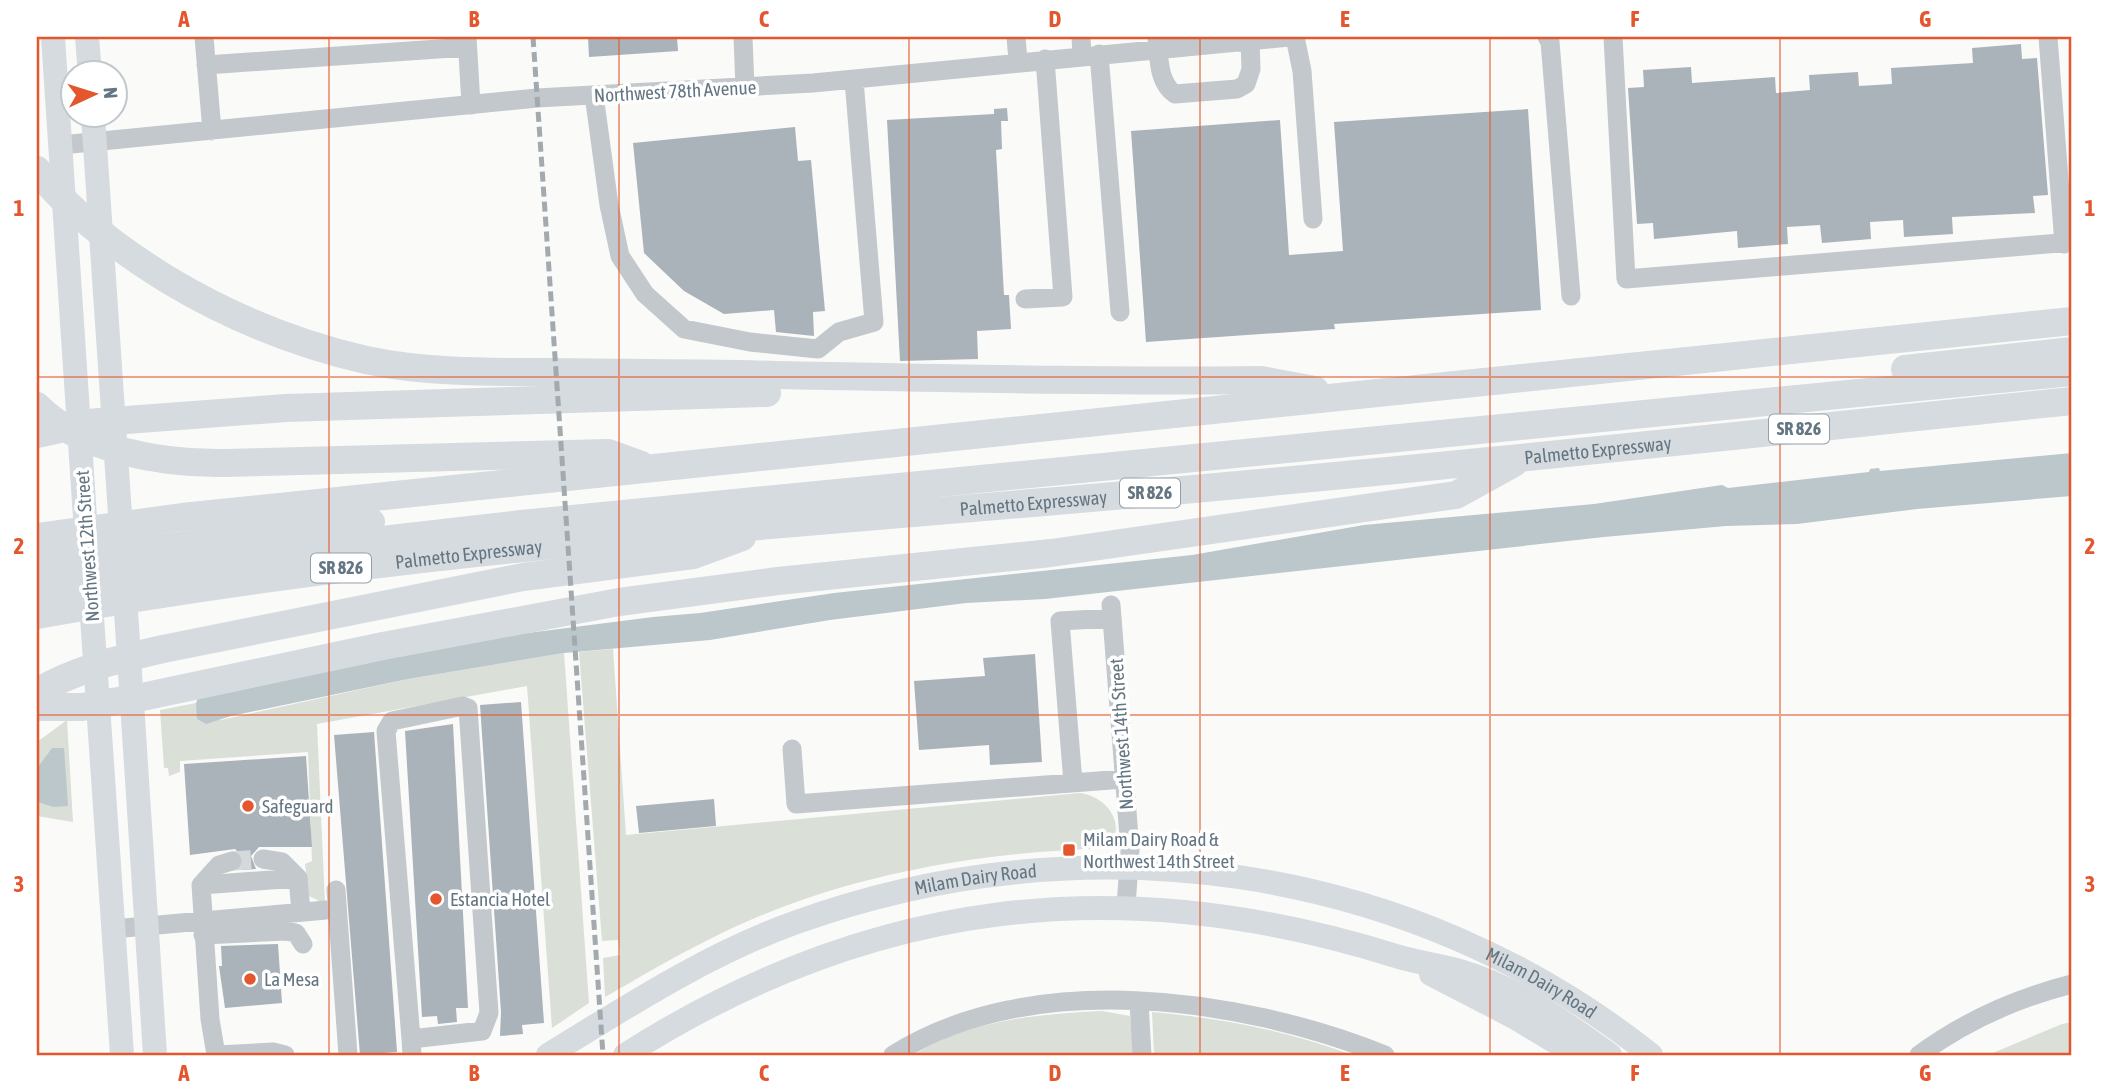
<svg xmlns="http://www.w3.org/2000/svg" width="2109" height="1092" font-family="'Asap Condensed',sans-serif">
<style>
.green{fill:#dadfd7}
.water{fill:#bbc7cb}
.building{fill:#aab3b9}
.lines{fill:none;stroke-linecap:round;stroke-linejoin:round}
.minor-tunnel{stroke:#d5d9db;stroke-width:19;stroke-dasharray:19 10;stroke-linecap:butt}
.minor{stroke:#c3c8cc;stroke-width:19}
.major{stroke:#d6dbdf;stroke-width:24}
.highway{stroke:#d6dbdf;stroke-width:28}
.rail{stroke:#a2aab0;stroke-width:5;stroke-dasharray:10 5;stroke-linecap:butt}
.grid{fill:none;stroke:#e4572e;stroke-width:2;stroke-opacity:0.55}
.poi-dot{fill:#e4572e;stroke:#fff;stroke-width:2.5}
.labels{text-anchor:middle;stroke-width:7;stroke-linejoin:round;paint-order:stroke}
.shield{fill:#fff;stroke:#939fa8;stroke-width:2}
.shield-label{font-size:18px;font-weight:bold;fill:#657683}
.street-label{font-size:19px;fill:#657683;stroke:#fff}
.poi-label{font-size:19px;fill:#657683;stroke:#fff;text-anchor:start}
.neatline{fill:none;stroke:#e4572e;stroke-width:2.5}
.grid-label{font-size:23px;text-anchor:middle;font-weight:bold;fill:#e4572e}
</style>
<rect width="100%" height="100%" fill="#fafaf8"/>
<path class="green" d="M613,649L626,835L1080,793C1106,796 1129,825 1107,848C971,853 835,876 712,938C675,956 640,977 605,997L603,958L620,955L618,940L602,941L579,652Z
M564,653L589,1003L552,1028L527,686L317,724L325,904L309,896L305,864L312,861L308,752L180,761V772L169,776L168,768H164L160,710L196,703L198,715L221,720L408,679Z
M67,720L73,822L37,816V802L53,807L39,767L37,790V742Z
M1102,1011L1130,1016L1134,1055H913C971,1020 1036,1014 1102,1011Z
M1152,1012C1222,1018 1287,1031 1352,1055H1154Z
M2072,1022V1055H1988L2062,1024Z"/>
<path class="water" d="M2072,453V496L1917,509L1797,524L1726,526L1604,537L1045,599L966,603L830,620L710,640L564,653L408,679L231,716L206,724L197,719L196,703L200,693L419,647L653,617L700,613L834,593L1192,555L1364,525L1594,504L1722,485L1728,488L1869,472L1870,469L1879,468L1880,471Z
M52,748H64L68,806L53,807L37,802L38,767Z"/>
<path class="building" d="M588,37H677L678,51L589,57Z
M2021,44L2022,59L2037,58L2048,195L2033,196L2035,213L1952,217L1953,234L1904,237L1903,220L1870,222L1871,239L1822,243L1820,225L1787,227L1788,244L1738,248L1737,231L1654,239L1653,223L1637,224L1628,88L1644,87L1643,70L1691,67L1692,83L1775,77L1776,93L1810,90L1809,75L1858,72L1859,86L1892,84L1891,68L1973,63L1972,48Z
M1007,108L1008,121H1001L1002,149L996,150L1004,295H1009L1011,329L977,331L978,359L900,361L887,120L994,114V109Z
M1528,109L1541,310L1334,324L1335,329L1146,342L1131,131L1280,120L1289,255L1343,251L1334,122Z
M795,127L798,161L811,160L825,311L813,312L814,336L776,332L774,310L724,314L684,291L644,253L633,143Z
M1035,654L1042,762L990,765L989,745L919,750L914,681L985,676L983,658Z
M521,702L544,1023L522,1025L523,1034L500,1036L501,1012L480,705Z
M453,724L468,1008H456L457,1022L438,1024L437,1016L422,1017L405,731Z
M374,732L397,1052L360,1055L334,735Z
M306,756L312,847H259L251,856L256,869L240,870L244,858L235,849L190,855L184,764Z
M714,799L716,826L639,833L636,806Z
M278,944L282,1003L225,1008L219,966H222L221,946Z"/>
<g class="lines">
<path class="minor-tunnel" d="M232,861L263,859"/>
<path class="minor" d="M204,37L212,131
M467,37L471,105
M743,37L745,88
M1016,37L1018,61
M1081,37L1082,56
M1295,37L1302,71L1313,219
M1547,37L1550,42L1571,296
M1613,37L1626,279L2072,242
M2048,37L2064,244
M1157,38C1159,57 1158,83 1175,94L1237,89L1246,84L1251,69L1250,40
M1099,54L1120,312
M206,65L467,47
M594,95L609,205L620,256L645,294L684,329L750,342L818,349L839,332L874,322L854,80
M61,145L537,98L813,83L1289,37
M1025,299L1063,297L1045,59
M1111,605L1130,850L1126,906
M792,749L796,804L1124,779
M1073,783L1060,621L1112,618
M263,859L282,862L298,878
M201,885L219,865L232,861
M336,890L348,1055
M113,929L326,910
M203,935L285,931L296,933L303,944
M1139,1002L1142,1055
M411,1039L482,1031L489,1013L468,708L463,706L392,721L386,731L411,1039L412,1055
M216,1055L210,1019L201,885L298,878L301,912
M217,1055L273,1052L285,1055
M893,1055C1031,968 1240,997 1385,1055
M1919,1055C1965,1021 2017,998 2072,984"/>
<g class="major">
<path d="M53,37L87,548"/>
<path d="M87,37L90,74"/>
<path d="M93,116L122,544"/>
<path d="M124,581L155,1055"/>
<path d="M90,588L122,1055"/>
<path d="M1431,974L1514,1017L1577,1055"/>
<path id="s1" d="M548,1055C628,1006 706,955 794,923C1083,818 1409,862 1651,1055"/>
<path d="M625,1055C870,899 1119,869 1396,956C1418,963 1441,965 1463,972C1515,987 1567,1024 1610,1055"/>
</g>
<g class="highway">
<path d="M37,170C72,215 121,251 170,281C230,317 297,344 366,360C426,373 491,372 552,372C628,373 703,373 778,375C939,378 1100,382 1261,380L1315,390"/>
<path d="M1905,369L2072,351"/>
<path d="M37,406C81,451 165,464 225,463L608,453L641,465"/>
<path d="M37,434L87,423L286,408L767,393"/>
<path d="M37,537L182,517L2072,321"/>
<path d="M37,563L371,522"/>
<path d="M37,591L347,544L521,524L2072,372"/>
<path id="s2" d="M37,615C381,552 731,529 1079,499C1411,471 1741,435 2072,401"/>
<path d="M37,692C76,669 119,659 163,649L523,577L693,555L742,537"/>
<path d="M37,707H82L142,697L383,646L619,602L778,581L1051,553L1456,495L1514,463"/>
</g>
<path class="rail" d="M533,37L603,1055"/>
</g>
<path class="grid" d="M329,37V1055M619,37V1055M909,37V1055M1200,37V1055M1490,37V1055M1780,37V1055M37,377H2072M37,715H2072"/>
<g class="poi-dot">
<circle cx="248" cy="806" r="7"/>
<rect x="1062" y="843" width="14" height="14" rx="3.5"/>
<circle cx="436" cy="899" r="7"/>
<circle cx="250" cy="979" r="7"/>
</g>
<g class="labels">
<g class="shield">
<rect x="1769" y="414.5" width="60" height="29" rx="5"/>
<rect x="1120" y="478.5" width="60" height="29" rx="5"/>
<rect x="311" y="553.5" width="60" height="29" rx="5"/>
</g>
<g class="shield-label">
<text x="1799" y="435">SR 826</text>
<text x="1150" y="499">SR 826</text>
<text x="341" y="574">SR 826</text>
</g>
<g class="street-label">
<text transform="translate(675 91) rotate(-3)" y="7">Northwest 78th Avenue</text>
<text dy="7" stroke="none"><textPath href="#s2" startOffset="1570">Palmetto Expressway</textPath></text>
<text dy="7" stroke="none"><textPath href="#s2" startOffset="1003">Palmetto Expressway</textPath></text>
<text transform="translate(87 546) rotate(-94)" y="7">Northwest 12th Street</text>
<text dy="7" stroke="none"><textPath href="#s2" startOffset="436">Palmetto Expressway</textPath></text>
<text transform="translate(1121 734) rotate(-94)" y="7">Northwest 14th Street</text>
<text dy="7" stroke="none"><textPath href="#s1" startOffset="467">Milam Dairy Road</textPath></text>
<text dy="7" stroke="none"><textPath href="#s1" startOffset="1054">Milam Dairy Road</textPath></text>
</g>
<g class="poi-label">
<text x="262" y="813">Safeguard</text>
<text x="1083" y="846">Milam Dairy Road &amp;<tspan x="1083" dy="22">Northwest 14th Street</tspan></text>
<text x="450" y="906">Estancia Hotel</text>
<text x="264" y="986">La Mesa</text>
</g>
</g>
<rect width="2109" height="1092" fill="none" stroke="#ffffff" stroke-width="77"/>
<g transform="translate(94 94) rotate(86)"><circle r="33" fill="#ffffff" stroke="#c1c8cd" stroke-width="2"/>
<path d="M0-5L12 26L0 18L-12 26Z" fill="#e4572e"/>
<text y="-10" font-size="19" font-weight="bold" text-anchor="middle" fill="#657683">N</text>
</g>
<rect x="38" y="38" width="2032" height="1016" class="neatline"/>
<g class="grid-label">
<text x="184" y="27">A</text>
<text x="474" y="27">B</text>
<text x="764" y="27">C</text>
<text x="1055" y="27">D</text>
<text x="1345" y="27">E</text>
<text x="1635" y="27">F</text>
<text x="1925" y="27">G</text>
<text x="19" y="216">1</text>
<text x="2090" y="216">1</text>
<text x="19" y="554">2</text>
<text x="2090" y="554">2</text>
<text x="19" y="892">3</text>
<text x="2090" y="892">3</text>
<text x="184" y="1081">A</text>
<text x="474" y="1081">B</text>
<text x="764" y="1081">C</text>
<text x="1055" y="1081">D</text>
<text x="1345" y="1081">E</text>
<text x="1635" y="1081">F</text>
<text x="1925" y="1081">G</text>
</g>
</svg>
